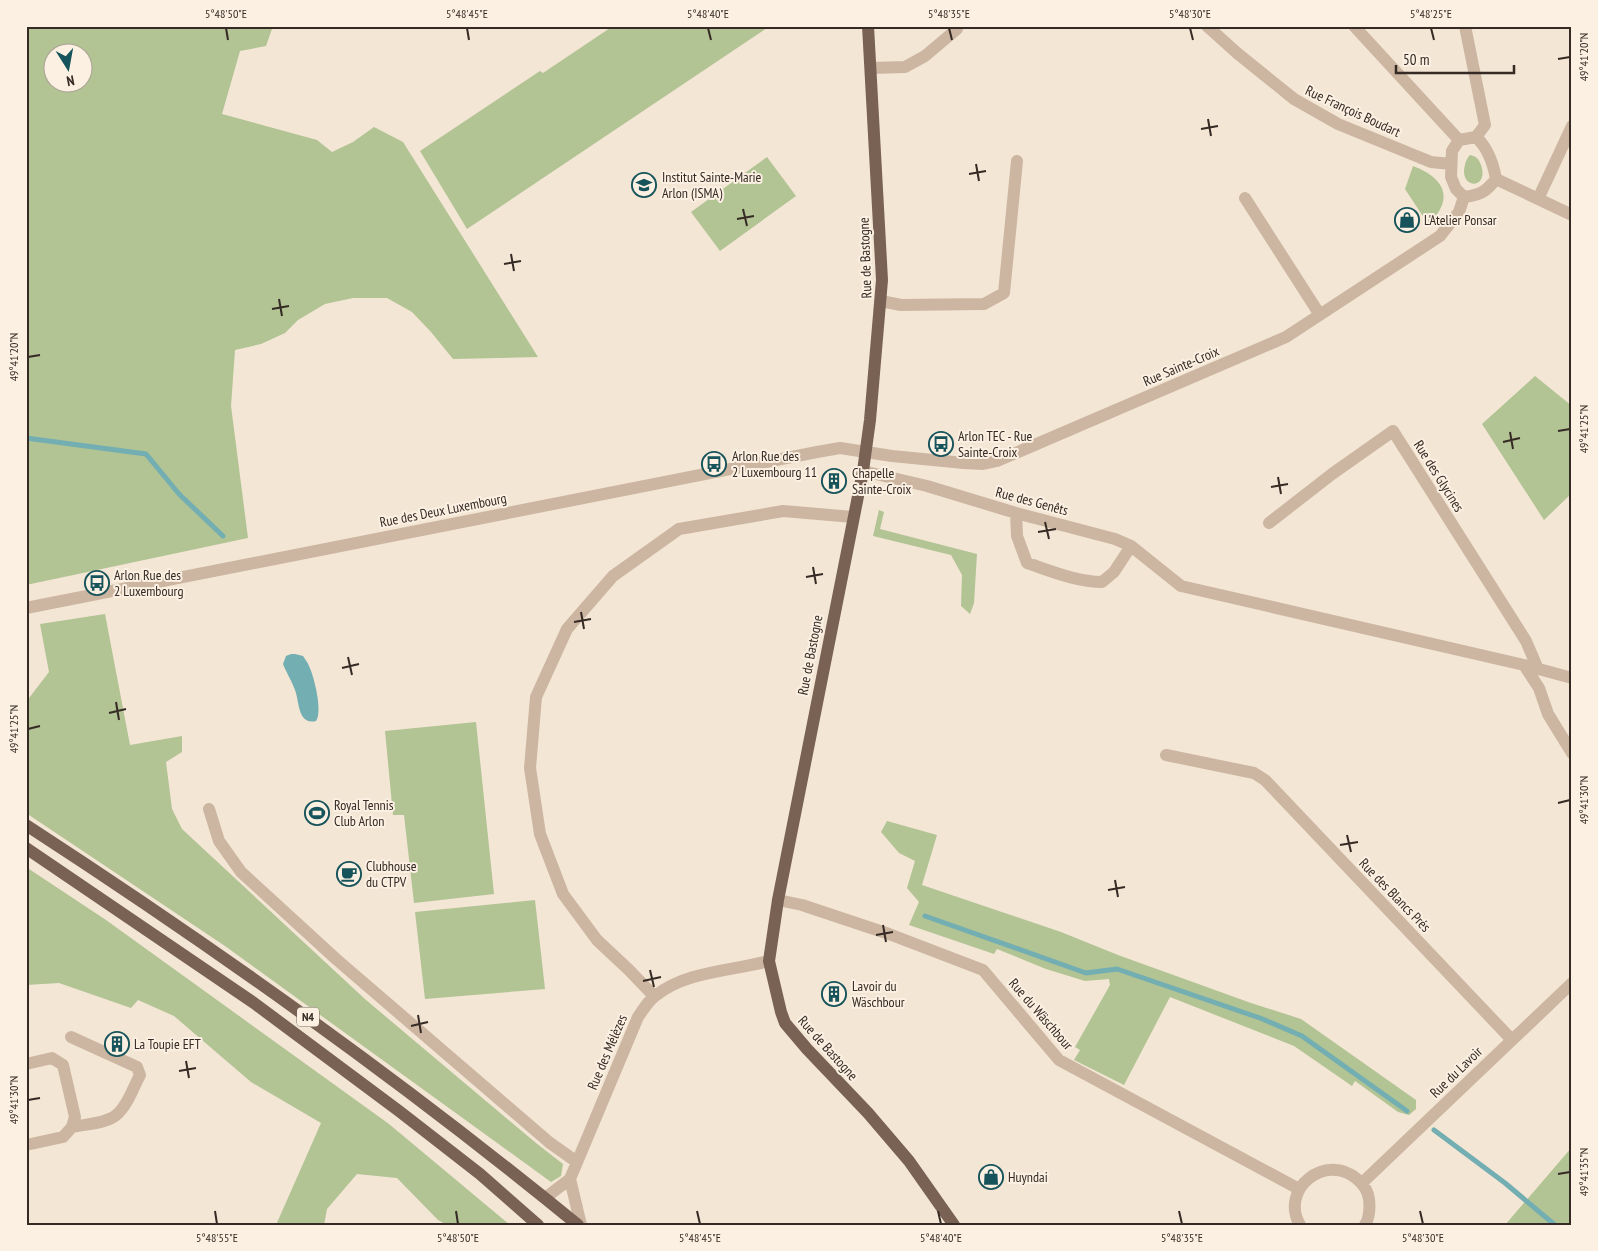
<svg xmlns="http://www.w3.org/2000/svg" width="1598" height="1251" font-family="'PT Sans Narrow',sans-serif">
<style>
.green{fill:#b2c394;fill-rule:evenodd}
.water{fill:#72aeb2}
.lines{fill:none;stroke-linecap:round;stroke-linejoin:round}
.stream{stroke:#72aeb2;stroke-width:5}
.minor{stroke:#ccb6a1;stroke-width:12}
.major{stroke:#796154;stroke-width:12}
.ticks{fill:none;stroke:#352a24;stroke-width:2}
.labels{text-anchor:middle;stroke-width:4;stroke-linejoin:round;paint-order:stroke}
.shield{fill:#fbf0e2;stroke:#70655d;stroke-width:1}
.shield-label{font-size:12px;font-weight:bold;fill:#352a24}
.street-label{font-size:14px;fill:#352a24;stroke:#fbf0e2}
.poi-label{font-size:14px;fill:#352a24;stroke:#fbf0e2;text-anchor:start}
.neatline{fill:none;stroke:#352a24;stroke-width:2}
.ticks-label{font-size:12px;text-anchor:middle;fill:#352a24}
</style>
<rect width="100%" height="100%" fill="#f3e6d5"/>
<path class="green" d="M26,26H273L266,46L240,51L222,114L317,140L332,152L353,142L374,127L403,142L538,357L453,359L431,332L412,312L387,298H353L325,304L298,320L285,333L261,344L235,350L231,406L248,538L26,585ZM52,52H82V82H52Z
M613,26H770L467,229L420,151L540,71L543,73Z
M1470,155C1476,156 1479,159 1481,165C1489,188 1463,190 1464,170C1465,164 1466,159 1470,155Z
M767,157L796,196L720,251L691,212Z
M1413,166C1445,178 1455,199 1428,224L1405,189Z
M1535,376L1572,406V493L1544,520L1482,424Z
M879,510L884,512L880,529L977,554L974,603L970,614L961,606L962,575L951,555L873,536Z
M105,614L130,745L182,736V752L166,762L172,809L182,829L366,1000L536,1143L563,1164L561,1176L551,1182L225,946L26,813V702L49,672L40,624Z
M476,722L494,894L414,903L404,815H393L385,731Z
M887,821L937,835L922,885L1061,932L1118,955L1251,1003L1301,1019L1416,1100V1109L1409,1115L1398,1112L1355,1081L1352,1086L1294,1046L1170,997L1124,1085L1074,1060L1080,1050L1075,1047L1110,985L1109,979L1085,981L1046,969L997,949L994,954L909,925L919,902L907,888L915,861L899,853L881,832Z
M26,867L106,920L389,1124L510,1225H447L438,1220L397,1178L357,1174L327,1209L324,1225H276L321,1123L251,1082L174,1016L138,1000L131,1008L59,983L26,985Z
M535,900L545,989L425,999L415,912Z
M1572,1147V1225H1505Z"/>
<path class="water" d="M291,654H295L303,656C305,659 308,663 309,666C314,676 323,712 316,721C299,725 299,704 296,693C293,683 287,674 283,664L286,656Z"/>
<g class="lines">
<path class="stream" d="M26,438L146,454L179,494L223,536
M925,916L1086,973L1117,969L1260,1018L1302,1036L1407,1111
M1434,1130L1505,1183L1555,1225"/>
<path class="minor" d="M1207,26L1237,53L1294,99L1338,124L1431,162L1451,164
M1354,26L1459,140
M1465,26L1485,125L1476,137
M871,68L905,67L925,56L957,29
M1476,137C1488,148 1493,162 1496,179C1486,192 1480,195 1464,197L1456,189L1451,177L1452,151L1459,140Z
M1496,179L1572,215
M1245,198L1320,315
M1538,199L1572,126
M881,301L901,305L984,304L1004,293L1017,161
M863,471L927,486L1016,513L1115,539L1131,546L1181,586L1524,665L1572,678
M1016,513L1017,536L1027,563C1051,571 1077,582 1102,582L1114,572L1131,546
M1269,523L1332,474L1393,431L1526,641L1538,669
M26,608L817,452L840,448L892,456L964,463L983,464L997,461L1286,337L1440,236L1459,212L1464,197
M1524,665L1539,688L1548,714L1572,753
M1166,755L1254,773L1265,780L1512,1040
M209,809L219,841L241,872L336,959L550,1143L577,1162
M778,900L802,905L889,934L983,970L1059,1060L1299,1189
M654,996L629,970L597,940L563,894L540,834L530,768L536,697L567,629L613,576L679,529L783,511L853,517
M71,1037L137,1067L140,1075C133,1088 127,1107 115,1116C104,1124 85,1124 72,1127
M26,1064L52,1058L63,1065L75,1117L72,1127L63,1137L26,1145
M570,1179L638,1017C643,1010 648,1001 655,996C686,971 731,971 769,961
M1362,1183L1572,983
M545,1198L570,1179L581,1225
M1300,1225C1279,1189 1326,1152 1357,1179C1363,1184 1368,1191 1369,1199C1370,1208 1370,1217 1365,1225"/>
<path class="major" d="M868,26L882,280L870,420L863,471L778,900L769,961L781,1012L785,1023L807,1049L868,1113L909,1161L954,1225
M26,825C217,949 402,1081 578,1225
M26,848L254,1003L399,1111L480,1174L538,1225"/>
</g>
<path class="ticks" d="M226,28L228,40M467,28L469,40M708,28L711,40M949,28L952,40M1190,28L1193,40M1431,28L1434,40M1558,59L1570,57M1208,119L1211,136M1201,129L1218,126M976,164L979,181M969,174L986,171M743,209L747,226M737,219L754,216M511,254L514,271M504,264L521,261M279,299L282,316M272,309L289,306M28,357L40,355M1558,431L1570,429M1510,432L1513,449M1503,442L1520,438M1278,477L1281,494M1271,487L1288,484M1045,522L1049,539M1038,532L1056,529M813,567L816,584M806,577L823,574M581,612L584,629M574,622L591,619M348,657L352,675M342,668L359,664M116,702L119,720M109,713L126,709M28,729L40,726M1558,803L1570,800M1347,835L1351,852M1340,845L1358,842M1115,880L1118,897M1108,890L1125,887M883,925L886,942M876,935L893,932M650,970L654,987M643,981L661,977M418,1015L421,1033M411,1026L428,1022M186,1061L189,1078M179,1071L196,1068M28,1100L40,1098M1558,1174L1570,1172M215,1211L217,1224M456,1211L458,1224M697,1211L700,1224M938,1211L941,1224M1179,1211L1182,1224M1420,1211L1423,1224"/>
<defs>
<symbol id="school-ring" viewBox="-11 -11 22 22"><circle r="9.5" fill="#fbf0e2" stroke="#16535a" stroke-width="1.5"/><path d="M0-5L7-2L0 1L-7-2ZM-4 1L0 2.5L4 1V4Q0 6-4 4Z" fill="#16535a"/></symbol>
<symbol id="shop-ring" viewBox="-11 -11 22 22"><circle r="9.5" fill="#fbf0e2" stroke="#16535a" stroke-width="1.5"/><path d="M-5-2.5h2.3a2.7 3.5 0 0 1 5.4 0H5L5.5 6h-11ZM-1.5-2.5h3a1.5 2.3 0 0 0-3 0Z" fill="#16535a"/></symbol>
<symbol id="bus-ring" viewBox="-11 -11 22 22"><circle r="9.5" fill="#fbf0e2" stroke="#16535a" stroke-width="1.5"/><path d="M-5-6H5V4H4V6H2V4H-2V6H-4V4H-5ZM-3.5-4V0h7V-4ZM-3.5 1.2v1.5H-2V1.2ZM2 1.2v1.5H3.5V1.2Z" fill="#16535a"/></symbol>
<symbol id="building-ring" viewBox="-11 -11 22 22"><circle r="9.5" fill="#fbf0e2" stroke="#16535a" stroke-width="1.5"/><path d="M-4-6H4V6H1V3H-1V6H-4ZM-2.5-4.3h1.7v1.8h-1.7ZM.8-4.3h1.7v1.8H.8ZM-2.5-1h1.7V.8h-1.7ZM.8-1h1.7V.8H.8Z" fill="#16535a"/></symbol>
<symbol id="stadium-ring" viewBox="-11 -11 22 22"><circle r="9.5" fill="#fbf0e2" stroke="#16535a" stroke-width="1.5"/><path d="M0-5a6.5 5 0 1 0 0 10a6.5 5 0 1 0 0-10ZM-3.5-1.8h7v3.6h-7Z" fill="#16535a"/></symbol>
<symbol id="cafe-ring" viewBox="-11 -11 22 22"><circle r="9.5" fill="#fbf0e2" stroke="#16535a" stroke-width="1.5"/><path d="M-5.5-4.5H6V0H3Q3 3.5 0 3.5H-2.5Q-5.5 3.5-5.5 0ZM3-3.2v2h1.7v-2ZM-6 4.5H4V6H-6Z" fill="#16535a"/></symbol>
</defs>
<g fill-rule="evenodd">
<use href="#school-ring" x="630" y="171" width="28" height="28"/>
<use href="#shop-ring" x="1393" y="206" width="28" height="28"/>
<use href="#bus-ring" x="927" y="430" width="28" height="28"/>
<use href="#bus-ring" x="700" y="450" width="28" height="28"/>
<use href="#building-ring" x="820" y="467" width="28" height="28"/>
<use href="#bus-ring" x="83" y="569" width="28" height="28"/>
<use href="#stadium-ring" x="303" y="799" width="28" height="28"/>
<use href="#cafe-ring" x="335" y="860" width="28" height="28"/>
<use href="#building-ring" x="820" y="980" width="28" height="28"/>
<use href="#building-ring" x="103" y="1030" width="28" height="28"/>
<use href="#shop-ring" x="977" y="1163" width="28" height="28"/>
</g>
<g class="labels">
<rect class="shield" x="297" y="1007.5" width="22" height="19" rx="4"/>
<g class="shield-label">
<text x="308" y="1021">N4</text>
</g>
<g class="street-label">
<text transform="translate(1353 111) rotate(25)" y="5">Rue François Boudart</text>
<text transform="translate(865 258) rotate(-92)" y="5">Rue de Bastogne</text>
<text transform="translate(1181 366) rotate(-23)" y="5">Rue Sainte-Croix</text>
<text transform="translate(1439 476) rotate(58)" y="5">Rue des Glycines</text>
<text transform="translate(1032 501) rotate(15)" y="5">Rue des Genêts</text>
<text transform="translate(443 510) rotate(-11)" y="5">Rue des Deux Luxembourg</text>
<text transform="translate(810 655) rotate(-79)" y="5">Rue de Bastogne</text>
<text transform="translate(1395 895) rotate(46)" y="5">Rue des Blancs Prés</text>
<text transform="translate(1041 1014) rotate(49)" y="5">Rue du Wäschbour</text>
<text transform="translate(828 1048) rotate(48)" y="5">Rue de Bastogne</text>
<text transform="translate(607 1052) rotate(-67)" y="5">Rue des Mélèzes</text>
<text transform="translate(1456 1072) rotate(-44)" y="5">Rue du Lavoir</text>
</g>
<g class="poi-label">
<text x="662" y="182">Institut Sainte-Marie<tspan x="662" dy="16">Arlon (ISMA)</tspan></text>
<text x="1424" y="225">L'Atelier Ponsar</text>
<text x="958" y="441">Arlon TEC - Rue<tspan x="958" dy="16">Sainte-Croix</tspan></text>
<text x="732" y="461">Arlon Rue des<tspan x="732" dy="16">2 Luxembourg 11</tspan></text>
<text x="852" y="478">Chapelle<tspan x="852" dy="16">Sainte-Croix</tspan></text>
<text x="114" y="580">Arlon Rue des<tspan x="114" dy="16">2 Luxembourg</tspan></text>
<text x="334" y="810">Royal Tennis<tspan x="334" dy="16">Club Arlon</tspan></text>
<text x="366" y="871">Clubhouse<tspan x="366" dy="16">du CTPV</tspan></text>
<text x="852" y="991">Lavoir du<tspan x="852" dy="16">Wäschbour</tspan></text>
<text x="134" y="1049">La Toupie EFT</text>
<text x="1008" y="1182">Huyndai</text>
</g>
</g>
<rect width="1598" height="1251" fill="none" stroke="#fbf0e2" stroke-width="55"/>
<g transform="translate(68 68) rotate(169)"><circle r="24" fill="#fbf0e2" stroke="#aca196"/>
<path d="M0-4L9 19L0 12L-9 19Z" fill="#16535a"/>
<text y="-8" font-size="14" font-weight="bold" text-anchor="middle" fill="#352a24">N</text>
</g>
<path d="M1396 65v8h118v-8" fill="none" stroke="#352a24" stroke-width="2.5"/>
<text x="1403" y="65" font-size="15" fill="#352a24" stroke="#fbf0e2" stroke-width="4" paint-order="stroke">50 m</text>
<rect x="28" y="28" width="1542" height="1196" class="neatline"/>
<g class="ticks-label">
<text x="226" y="18">5°48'50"E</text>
<text x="467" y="18">5°48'45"E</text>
<text x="708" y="18">5°48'40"E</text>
<text x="949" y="18">5°48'35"E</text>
<text x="1190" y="18">5°48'30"E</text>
<text x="1431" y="18">5°48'25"E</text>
<text transform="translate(1584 57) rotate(-90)" y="4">49°41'20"N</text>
<text transform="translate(14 357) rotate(-90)" y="4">49°41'20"N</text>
<text transform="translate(1584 429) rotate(-90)" y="4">49°41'25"N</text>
<text transform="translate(14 729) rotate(-90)" y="4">49°41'25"N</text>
<text transform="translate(1584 800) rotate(-90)" y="4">49°41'30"N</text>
<text transform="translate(14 1100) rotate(-90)" y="4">49°41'30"N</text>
<text transform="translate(1584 1172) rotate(-90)" y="4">49°41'35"N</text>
<text x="217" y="1242">5°48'55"E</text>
<text x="458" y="1242">5°48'50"E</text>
<text x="700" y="1242">5°48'45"E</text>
<text x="941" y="1242">5°48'40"E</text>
<text x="1182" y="1242">5°48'35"E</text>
<text x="1423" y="1242">5°48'30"E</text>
</g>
</svg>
